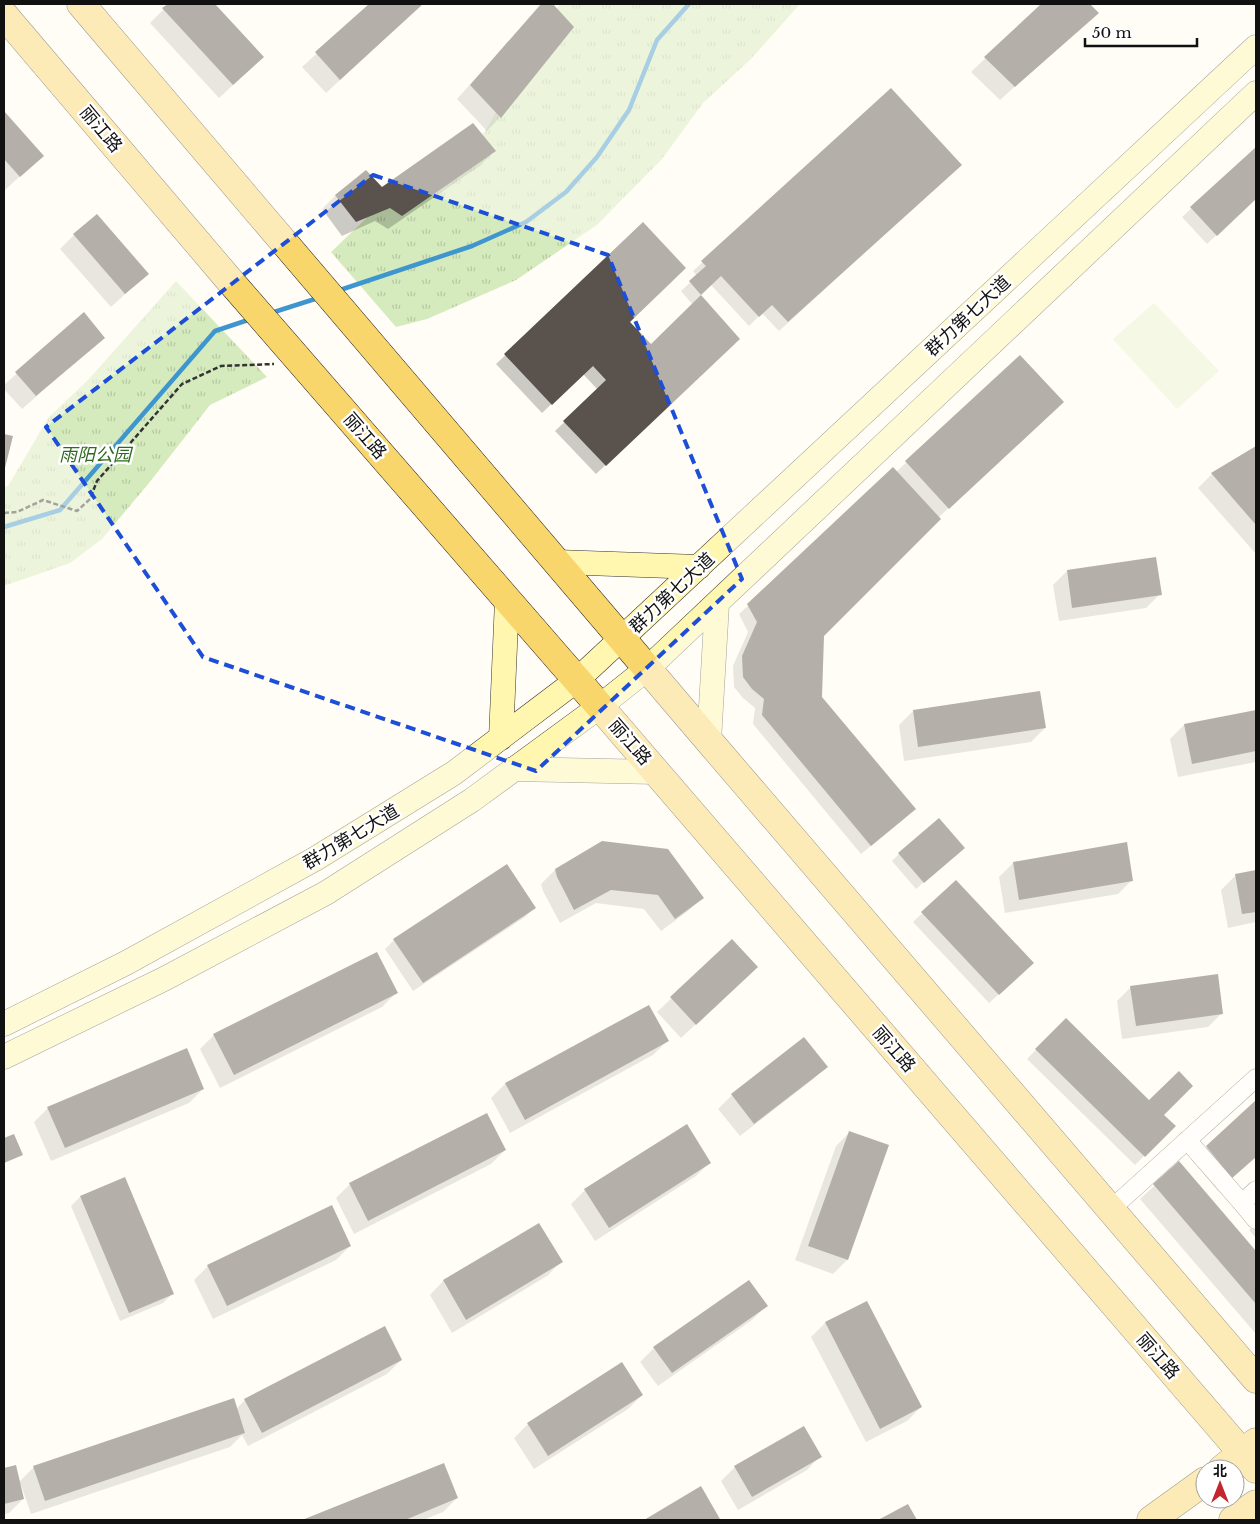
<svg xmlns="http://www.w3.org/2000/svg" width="1260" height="1524" font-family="'Libre Baskerville','Noto Sans SC',serif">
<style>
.park{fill:url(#park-tufts)}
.pitch{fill:#e6f2cf}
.shadow{fill:#0003}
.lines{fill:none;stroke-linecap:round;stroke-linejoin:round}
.stream{stroke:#3f96cf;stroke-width:4.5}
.building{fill:#5a524d}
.street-casing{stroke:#444;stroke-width:19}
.secondary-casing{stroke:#333;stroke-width:25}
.primary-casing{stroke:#222;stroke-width:29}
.path{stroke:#333;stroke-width:2.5;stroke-dasharray:5 2.5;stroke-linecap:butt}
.street{stroke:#fff;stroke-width:18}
.secondary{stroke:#fff6b0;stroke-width:24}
.primary{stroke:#f9d66b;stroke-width:28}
.marked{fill:none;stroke:#1d4ed8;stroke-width:4;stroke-dasharray:10 6;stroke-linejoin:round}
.labels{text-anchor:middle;stroke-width:5;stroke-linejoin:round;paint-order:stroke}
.street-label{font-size:18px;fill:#111;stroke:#fff}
.park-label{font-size:18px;font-style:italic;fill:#2f6b1f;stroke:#fff}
</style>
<defs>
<pattern id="park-tufts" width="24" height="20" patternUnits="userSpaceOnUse" patternTransform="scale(1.25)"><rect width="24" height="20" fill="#d5ebbd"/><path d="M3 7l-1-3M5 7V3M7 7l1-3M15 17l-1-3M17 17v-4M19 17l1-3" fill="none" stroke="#b6c8a1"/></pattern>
</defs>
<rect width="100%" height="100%" fill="#fffdf5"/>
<path class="park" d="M560,4H800L751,59L703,103L662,159L597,225L516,280L427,319L396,327L331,252L375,210L484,133Z
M176,281L267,377L210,405L149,483L102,539L70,563L4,586V487L8,486L49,417L88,380Z"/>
<path class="pitch" d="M1154,303L1219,371L1177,409L1113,339Z"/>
<path class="shadow" d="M169,4H213L263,57L219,98L150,23Z
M371,4H422L326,93L302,67Z
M542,4H551L572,27L500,117L487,131L457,99Z
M1042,4H1088L1097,13L1000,100L971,72Z
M891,90L951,174L779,331L762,313L749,326L711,285L700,295L739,339L596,474L555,431L598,390L583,374L542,413L496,364L643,224L628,322L651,346L693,305L681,291L697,276L693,271Z
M4,113L42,156L5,190L4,188Z
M1256,149V198L1207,244L1182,217Z
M494,151L481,165L388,229L375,221L342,236L322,209L336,195L382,189Z
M74,235L147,274L111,307L60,249Z
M84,314L103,338L22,409L4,389V385Z
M1020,357L1053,411L938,518L822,635L821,697L905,818L861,854L753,724L755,708L743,698L734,687L733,666L748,632L739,614L896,472Z
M1256,448V554L1198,488L1212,474Z
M1067,571L1160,594L1146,608L1059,621L1053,585Z
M913,711L1045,728L1031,742L904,761L899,725Z
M1256,711V762L1178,777L1170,739L1184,725Z
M899,854H956L916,889L892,861Z
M1013,863L1132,880L1118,894L1005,913L999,877Z
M555,870L702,898L688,911L661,931L644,909L596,903L560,923L543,891L541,884Z
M1256,872V922L1228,928L1221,890L1235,876Z
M956,881L1023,972L989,1003L913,922Z
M534,908L525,917L413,991L385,949L394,940Z
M732,941L743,980L681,1038L657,1012Z
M1131,987L1222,1013L1208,1027L1122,1039L1117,1001Z
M396,993L382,1007L220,1088L200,1049L214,1035Z
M648,1006L667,1041L653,1055L510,1133L491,1098L505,1084Z
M1066,1019L1174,1126L1135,1165L1027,1059Z
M826,1067L812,1080L740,1136L718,1109L732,1095Z
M203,1089L189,1103L51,1161L34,1122L48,1108Z
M1256,1102V1157L1218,1191L1193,1161Z
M850,1132L888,1146L847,1260L833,1274L795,1260L836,1146Z
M505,1150L491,1164L354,1234L336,1198L350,1184Z
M710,1162L696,1176L595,1241L571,1204L585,1190Z
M1179,1163L1256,1253V1334L1140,1199Z
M80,1197L172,1294L163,1303L120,1321L71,1206Z
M1256,1223V1238L1249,1230Z
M538,1225L561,1262L547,1276L452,1333L430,1295L443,1281Z
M350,1246L336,1260L213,1319L194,1280L208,1266Z
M866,1302L921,1407L907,1421L866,1442L811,1337L825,1323Z
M766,1306L752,1320L658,1386L640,1362L654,1348Z
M401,1360L387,1374L248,1446L242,1435L230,1447L31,1514L21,1485H19L23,1499L9,1513L4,1514V1469L15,1467L19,1482L34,1467L236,1409L245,1400Z
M642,1395L628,1409L534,1469L514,1438L528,1424Z
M820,1456L807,1470L738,1510L721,1481L735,1467Z
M443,1464L457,1498L443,1512L423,1520H306Z
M700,1488L719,1519L717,1520H646Z"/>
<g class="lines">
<path class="stream" d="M337,291L472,246L526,222L566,192L597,157L629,110L657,40L689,4
M271,313L318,298
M4,527L60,510L215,331L251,319"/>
</g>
<path class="building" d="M168,4H215L264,57L233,85L162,8Z
M369,4H423L340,80L315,52Z
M541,4H553L574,27L501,118L470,85Z
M1041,4H1090L1099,13L1015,87L984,57Z
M891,88L962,165L788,322L772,305L759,317L721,276L701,295L689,281L706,266L701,261Z
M4,111L44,156L20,177L4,159Z
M473,123L496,151L402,216L390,208L356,222L335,195L366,170L382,187Z
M1256,147V199L1217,236L1190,207Z
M97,214L149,274L125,294L73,234Z
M643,222L686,268L630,322L651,344L701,295L740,339L606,466L563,421L606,380L593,366L552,405L504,354Z
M84,312L105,338L36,396L15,372Z
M1020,355L1064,402L949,509L905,461Z
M4,434L13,436L4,472Z
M1256,446V525L1211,473Z
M893,467L941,519L824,636L822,697L916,809L871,846L762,715L764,699L752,689L743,677L742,656L757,622L747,604Z
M1156,557L1162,595L1072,608L1067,570Z
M1040,691L1046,728L918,747L913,710Z
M1256,710V751L1192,764L1184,724Z
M939,818L965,848L924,883L898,853Z
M602,841L668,849L704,898L675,919L658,895L611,890L574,910L557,877L555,869Z
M1127,842L1133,881L1019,900L1013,862Z
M507,864L536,908L423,983L393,939Z
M1256,870V912L1242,914L1235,874Z
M956,880L1034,963L999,995L921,912Z
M732,939L758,967L696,1025L670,997Z
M377,952L398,993L234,1075L213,1034Z
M1218,974L1223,1014L1136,1026L1130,986Z
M649,1005L669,1041L525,1120L505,1083Z
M1066,1018L1149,1100L1179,1071L1193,1086L1164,1115L1176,1126L1145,1157L1035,1049Z
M804,1037L828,1067L754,1124L731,1094Z
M187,1048L204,1089L65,1148L47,1107Z
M1256,1100V1157L1232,1178L1206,1146Z
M487,1113L506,1150L368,1221L349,1183Z
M687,1124L711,1163L609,1228L584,1189Z
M849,1131L889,1145L848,1260L808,1246Z
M14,1134L23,1155L4,1163V1138Z
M1179,1161L1256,1251V1304L1153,1184Z
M125,1177L174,1294L129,1313L80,1196Z
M332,1205L351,1246L227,1306L207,1265Z
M539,1223L563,1262L466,1320L443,1280Z
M749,1280L768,1306L672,1373L653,1347Z
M867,1301L922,1407L880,1429L825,1322Z
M385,1326L402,1360L262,1433L244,1399Z
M622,1362L643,1395L548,1456L527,1423Z
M234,1398L245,1433L45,1501L33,1466Z
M804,1426L822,1457L752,1497L734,1466Z
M444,1463L458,1498L405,1520H302Z
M16,1465L24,1499L4,1504V1468Z
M701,1486L720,1519L718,1520H644Z
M908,1504L917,1520H878Z"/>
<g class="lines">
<defs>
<path id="street" d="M1187,1140L1242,1203L1256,1190
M1242,1203L1256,1220
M1110,1210L1256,1078"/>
<path id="secondary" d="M557,562L699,567
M501,738L507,600
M709,741L717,604
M513,769L656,772
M4,1024L126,963L315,859L454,773L577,680L1256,47
M4,1057L164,979L326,893L472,800L599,707L648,668L1256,93"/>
<path id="primary" d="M81,4L709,741L1256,1379
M4,15L225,275L577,680L1256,1469
M1222,1469L1256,1442
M1151,1520L1205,1481
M1233,1520L1256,1504"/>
</defs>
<use href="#street" class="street-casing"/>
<use href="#secondary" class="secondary-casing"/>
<use href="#primary" class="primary-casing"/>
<path class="path" d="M4,513L17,512L43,500L77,511L90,499L97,481L182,384L221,366L274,364"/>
<use href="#street" class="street"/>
<use href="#secondary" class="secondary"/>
<use href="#primary" class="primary"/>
</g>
<path d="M0 0H1260V1524H0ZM373,175L608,255L742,579L536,771L203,657L46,427Z" fill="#fffdf5" fill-opacity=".55" fill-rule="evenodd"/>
<path class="marked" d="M373,175L608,255L742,579L536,771L203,657L46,427Z"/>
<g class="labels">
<g class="street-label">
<text transform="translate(101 129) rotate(50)" y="6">丽江路</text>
<text transform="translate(968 316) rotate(-43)" y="6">群力第七大道</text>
<text transform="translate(365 436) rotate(49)" y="6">丽江路</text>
<text transform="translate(672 593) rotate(-43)" y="6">群力第七大道</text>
<text transform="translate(630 742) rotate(49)" y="6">丽江路</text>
<text transform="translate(351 837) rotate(-31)" y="6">群力第七大道</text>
<text transform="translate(894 1049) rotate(49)" y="6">丽江路</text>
<text transform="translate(1158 1356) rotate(49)" y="6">丽江路</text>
</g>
<g class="park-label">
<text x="95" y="461">雨阳公园</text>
</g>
</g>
<rect width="1260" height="1524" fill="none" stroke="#111111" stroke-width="10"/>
<g transform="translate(1220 1484)"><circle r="24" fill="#ffffff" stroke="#a0a0a0"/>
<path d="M0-4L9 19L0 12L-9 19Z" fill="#c4262e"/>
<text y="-8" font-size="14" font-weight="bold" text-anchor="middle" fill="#111111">北</text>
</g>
<path d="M1085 38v8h112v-8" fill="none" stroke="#111111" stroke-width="2.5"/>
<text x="1092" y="38" font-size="15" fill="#111111" stroke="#ffffff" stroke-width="4" paint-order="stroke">50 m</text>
</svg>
